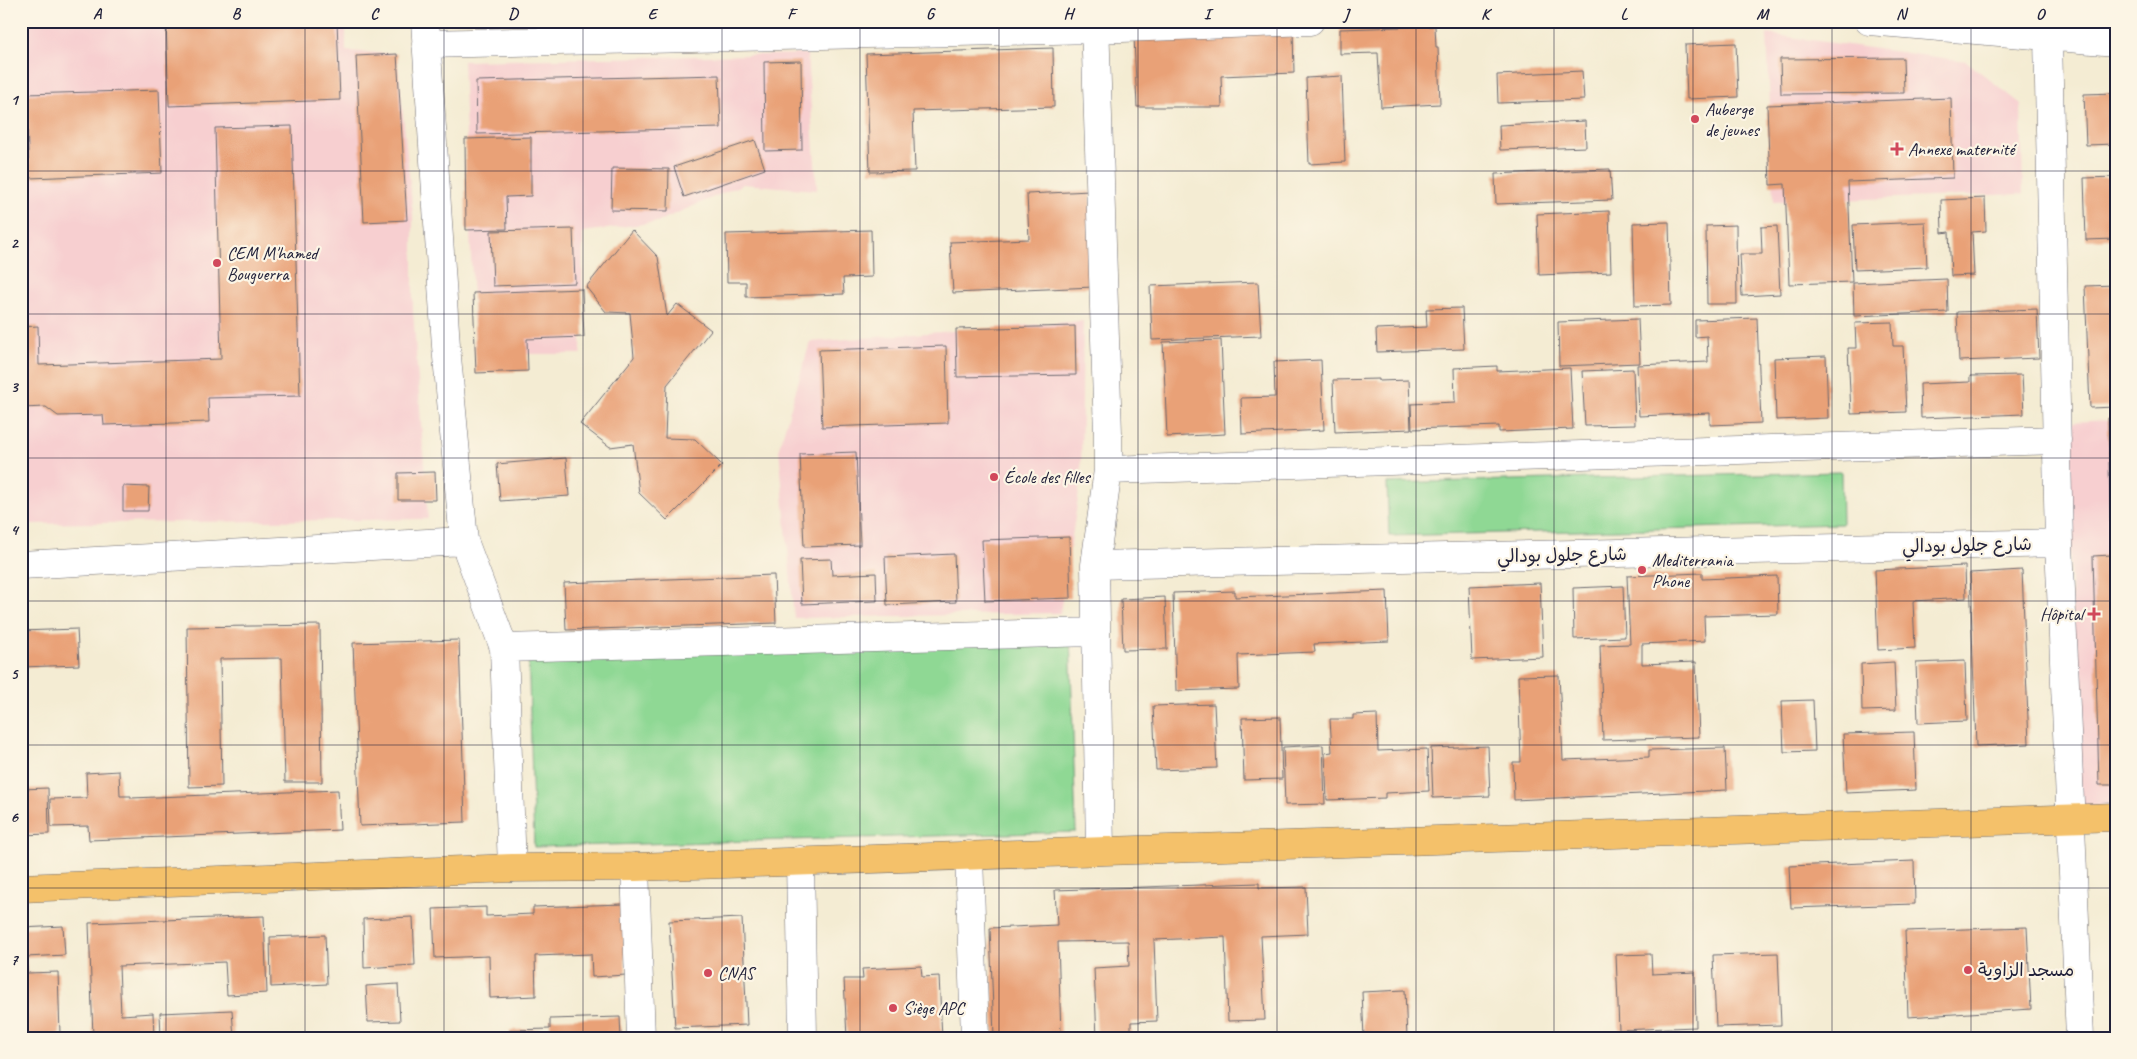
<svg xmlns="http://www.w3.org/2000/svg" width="2137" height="1059" font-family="Caveat,'Playpen Sans Arabic',sans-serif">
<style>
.built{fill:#f7cfd0}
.green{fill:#8fd894;stroke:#587d68}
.building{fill:#e9a177}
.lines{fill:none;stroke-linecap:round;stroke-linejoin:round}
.minor-casing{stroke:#6c6970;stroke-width:29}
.major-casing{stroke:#6c6970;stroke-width:29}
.minor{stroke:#fff;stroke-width:28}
.major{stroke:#f4c16a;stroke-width:28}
.grid{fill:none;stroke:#22223b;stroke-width:1;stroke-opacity:0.55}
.poi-dot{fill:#d1495b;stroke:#fcf5e5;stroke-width:2}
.labels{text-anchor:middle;stroke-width:4.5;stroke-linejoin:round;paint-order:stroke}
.poi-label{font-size:18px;fill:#22223b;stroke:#fcf5e5;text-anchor:start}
.street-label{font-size:18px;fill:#22223b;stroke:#fcf5e5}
.neatline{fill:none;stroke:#22223b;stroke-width:2}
.grid-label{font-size:16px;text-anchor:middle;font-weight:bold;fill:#22223b}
</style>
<rect width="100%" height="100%" fill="#fcf5e5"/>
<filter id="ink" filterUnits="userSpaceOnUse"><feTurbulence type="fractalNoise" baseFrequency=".02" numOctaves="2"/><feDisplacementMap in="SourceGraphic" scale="10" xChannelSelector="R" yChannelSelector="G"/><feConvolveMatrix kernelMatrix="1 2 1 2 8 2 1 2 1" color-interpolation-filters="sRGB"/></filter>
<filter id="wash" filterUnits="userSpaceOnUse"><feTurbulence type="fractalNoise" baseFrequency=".0096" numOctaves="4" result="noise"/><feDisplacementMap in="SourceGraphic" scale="20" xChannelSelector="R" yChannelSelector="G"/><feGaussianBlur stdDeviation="1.12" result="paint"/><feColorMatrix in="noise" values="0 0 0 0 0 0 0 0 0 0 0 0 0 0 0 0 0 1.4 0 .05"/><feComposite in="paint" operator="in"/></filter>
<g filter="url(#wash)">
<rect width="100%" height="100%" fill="#f4ecd3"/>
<path class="built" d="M21,21H346V51L397,54L413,215V311L428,519L21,524Z
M1767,34L1966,61L2021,104L2023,194L1774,202Z
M807,54L817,190L743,184L657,222L583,232L581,354H475L463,61Z
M1083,321L1081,479L1060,613L794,618L779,448L810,342Z
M2116,420V805L2079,807L2065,422Z"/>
<path class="green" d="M1841,472L1842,524L1389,536L1387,483Z
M1070,632L1076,832L534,847L528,647Z"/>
<g id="blocks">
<path class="building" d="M166,21H337L340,100L169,106Z
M1435,26L1436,47H1438L1440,104L1381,107L1378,53L1340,54V29Z
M1293,30L1294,73L1221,76L1222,107H1137L1134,36Z
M1736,43L1738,97L1687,99L1685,45Z
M1053,48L1054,107L913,111L915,171L870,172L866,54Z
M397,54L407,220L364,222L356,56Z
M1903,58L1904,93L1781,94L1780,59Z
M801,61L802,150L765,151L764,62Z
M1582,71L1584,100L1498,103L1497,75Z
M719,75L721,128L477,134L476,81Z
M1342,76L1345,162L1309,164L1306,78Z
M159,90L162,173L29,178L26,94Z
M2116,93V144L2086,145L2084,94Z
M1951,98L1953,178L1848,182L1852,282L1789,284L1785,184L1770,185L1767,105Z
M1585,121L1586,147L1500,150L1499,125Z
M292,126L300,396L208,398L209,422L104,425L103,415L58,416L46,407L21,408V327L38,326L39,365L221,359L215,128Z
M531,137V196L506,197L507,229L466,230L465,139Z
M755,140L765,169L684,197L674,167Z
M612,168L669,169L668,211L611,210Z
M1610,169L1612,200L1496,204L1495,174Z
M2116,177V239L2086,240L2084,178Z
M1090,191L1094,287L953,293L950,242L1029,239L1027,194Z
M1985,198L1986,231L1972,232L1974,275L1951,276L1949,232L1942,233L1941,200Z
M1609,211L1611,272L1539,275L1537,214Z
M1669,222L1671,305L1635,306L1633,223Z
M1925,222L1927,267L1855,270L1853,225Z
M1736,225L1737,304H1707L1706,226Z
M1777,226L1780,294L1742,296L1740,254H1762L1761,227Z
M573,229L575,283L493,286L491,231Z
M632,230L658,257L667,316L677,304L711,330L667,385L665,438L695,439L722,465L667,520L639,493L633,444L610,447L580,424L634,357L630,313L606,312L586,287Z
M871,230L872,277L843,278L844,294L746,297V282H727L726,234Z
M1947,279L1948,312L1854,316L1853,283Z
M1258,282L1261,336L1152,340L1150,286Z
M2116,285V407L2090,408L2085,286Z
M582,289L584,337L527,339L528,371L476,373L473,293Z
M1462,308L1464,349L1377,352L1376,329L1427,327L1426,309Z
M2037,309L2039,358L1959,361L1957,312Z
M1757,318L1761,423L1710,425V413L1639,416L1637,365L1708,362L1707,336L1695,337V320Z
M1638,319L1640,363L1559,366L1558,322Z
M1892,322L1893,346H1903L1906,412L1851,414L1848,348H1856L1855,323Z
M1075,326L1076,375L957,377L956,329Z
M1221,340L1225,434L1167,437L1163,342Z
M946,346L948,423L822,427L819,350Z
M1826,356L1828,418L1776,420L1774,358Z
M1321,360L1324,430L1242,434L1241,398L1275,397L1274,362Z
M1497,366V371L1570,368L1573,429L1499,432V426L1412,429L1411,404L1455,402L1454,368Z
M1633,369L1635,425L1585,426L1582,371Z
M2022,375L2024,414L1921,418L1920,384L1970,382V376Z
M1379,379V381L1409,380L1411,429L1335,432L1333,380Z
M2108,418H2116V785H2099L2093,556L2111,555Z
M856,452L860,545L804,547L800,454Z
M566,458L569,496L500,501L497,464Z
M435,472L436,500H398V473Z
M123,486L149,487L148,511H123Z
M1069,537L1071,598L985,601L982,540Z
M954,554L956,602L887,605L885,557Z
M831,559L832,575L876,573L877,601L802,604L800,560Z
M1965,566L1966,598L1913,601L1915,648L1878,650L1875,570Z
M2022,570L2029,744L1976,746L1970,573Z
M1702,573V579L1777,576L1778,614L1704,616L1705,641L1642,644V664L1696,662L1699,737L1603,740L1600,645L1630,644L1627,576Z
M774,575L776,623L566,630L564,583Z
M1540,583L1543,657L1472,660L1469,586Z
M1623,586L1625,637L1574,639L1573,588Z
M1235,591V597L1387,591L1389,641L1314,644L1315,652L1238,655L1239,689L1176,691L1173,593Z
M1165,597L1167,649L1123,650L1121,599Z
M320,625L322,782H285L282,658L220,659L222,786L189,787L187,627Z
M77,629L79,665L21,667V631Z
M459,640L465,822L360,826L353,643Z
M1965,661L1967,721L1918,723L1916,663Z
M1894,662L1896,710L1862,711L1861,664Z
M1559,675L1563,760L1649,757V750L1725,748L1727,790L1514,800L1513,762H1521L1518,676Z
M1813,700L1815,751L1784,752L1782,701Z
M1214,704L1217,768L1156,770L1153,706Z
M1377,714L1378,751L1427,749L1429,791L1385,793V798L1327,800L1325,753L1332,752L1330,719H1353V715Z
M1280,717L1282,779L1244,780L1242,718Z
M1914,732L1916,790L1846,793L1843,734Z
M1323,745L1325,804L1285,805L1283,747Z
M1488,746L1490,796L1433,798L1431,748Z
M119,771L120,796H131V798L338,790L340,830L89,840L88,826L51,827L50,799L87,798L86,773Z
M48,788L49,834L21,835V789Z
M1914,861L1915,904L1791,908L1789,866Z
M1259,883V888L1306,887L1308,934L1261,936L1265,1020L1228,1021L1225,937L1154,940L1157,1021L1131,1022V1038H1097L1094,968L1129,966L1128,941L1058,942L1061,1034L994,1037L990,928L1057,925L1055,890Z
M623,904L626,975L592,977L591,954L535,956L536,996L490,998L489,956L435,958L433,909L486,907V916L533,914V907Z
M264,916L267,993L227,995L225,962L119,966L121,1015L153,1013L154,1038H93L89,923Z
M413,917L415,965L364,968L363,919Z
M742,918L747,1025L675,1028L669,921Z
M63,926L65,955L26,957L27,973L58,972L60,1034L21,1036V928Z
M2027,927L2031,1009L1908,1017L1905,931Z
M325,935L327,984L271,987L270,937Z
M1778,953L1781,1025L1716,1027L1713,955Z
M1651,954L1652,974L1695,972L1696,1027L1619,1030L1616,955Z
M921,966L922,977L939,976L942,1038H847L844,979H863L862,969Z
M398,984L400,1021L368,1022L366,986Z
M1405,990L1407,1038H1364L1362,992Z
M232,1010L234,1038H161L160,1013Z
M620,1017L621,1038H510V1030L550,1029V1019Z
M1603,1034V1038H1565V1035Z"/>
</g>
</g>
<g filter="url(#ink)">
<use href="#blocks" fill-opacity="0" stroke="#6c6970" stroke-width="1"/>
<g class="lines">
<defs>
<path id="minor" d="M425,21L446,346L464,541L504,648L512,868
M1095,21L1108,434V470L1095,565L1100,850
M1869,21L2116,42
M2048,37L2059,543L2080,1038
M426,44L1095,29L1310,21
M1108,470L2057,440
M21,565L464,541
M1095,565L2059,543
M504,648L1095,632
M969,855L975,1038
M800,860L803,1038
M635,867L641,1038"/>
<path id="major" d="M21,888L512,868L635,867L2116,817"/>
</defs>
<use href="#minor" class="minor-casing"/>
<use href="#major" class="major-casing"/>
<use href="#minor" class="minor"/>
<use href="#major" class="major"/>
</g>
</g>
<path class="grid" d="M166,21V1038M305,21V1038M444,21V1038M583,21V1038M722,21V1038M860,21V1038M999,21V1038M1138,21V1038M1277,21V1038M1416,21V1038M1554,21V1038M1693,21V1038M1832,21V1038M1971,21V1038M21,171H2116M21,314H2116M21,458H2116M21,601H2116M21,745H2116M21,888H2116"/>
<g class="poi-dot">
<circle cx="1695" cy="119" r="5"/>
<path d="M1894.5 141.5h5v5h5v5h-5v5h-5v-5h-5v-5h5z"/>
<circle cx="217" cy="263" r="5"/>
<circle cx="994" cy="477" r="5"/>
<circle cx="1642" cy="570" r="5"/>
<path d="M2091.5 606.5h5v5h5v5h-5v5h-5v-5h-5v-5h5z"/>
<circle cx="1968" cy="970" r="5"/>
<circle cx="708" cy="973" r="5"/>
<circle cx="893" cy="1008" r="5"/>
</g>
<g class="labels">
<g class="poi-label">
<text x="1705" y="115">Auberge<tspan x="1705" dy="21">de jeunes</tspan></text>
<text x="1908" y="155">Annexe maternité</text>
<text x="227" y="259">CEM M'hamed<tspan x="227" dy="21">Bouguerra</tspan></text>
<text x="1004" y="483">École des filles</text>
<text x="1652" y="566">Mediterrania<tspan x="1652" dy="21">Phone</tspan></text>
<text x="2083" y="620" text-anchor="end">Hôpital</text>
<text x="1978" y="976">مسجد الزاوية</text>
<text x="718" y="979">CNAS</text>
<text x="903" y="1014">Siège APC</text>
</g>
<g class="street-label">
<text transform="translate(1967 545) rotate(-1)" y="6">شارع جلول بودالي</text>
<text transform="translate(1562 555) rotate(-1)" y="6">شارع جلول بودالي</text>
</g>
</g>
<rect width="2137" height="1059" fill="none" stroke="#fcf5e5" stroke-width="55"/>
<rect x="28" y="28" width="2082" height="1004" class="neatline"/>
<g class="grid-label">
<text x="97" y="19">A</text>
<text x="236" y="19">B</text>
<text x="374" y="19">C</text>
<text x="513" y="19">D</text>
<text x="652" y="19">E</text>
<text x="791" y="19">F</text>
<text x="930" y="19">G</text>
<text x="1068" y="19">H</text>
<text x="1207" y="19">I</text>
<text x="1346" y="19">J</text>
<text x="1485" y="19">K</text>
<text x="1624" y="19">L</text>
<text x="1762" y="19">M</text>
<text x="1901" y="19">N</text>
<text x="2040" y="19">O</text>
<text x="14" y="105">1</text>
<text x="14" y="248">2</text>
<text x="14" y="392">3</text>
<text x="14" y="535">4</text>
<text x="14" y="679">5</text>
<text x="14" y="822">6</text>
<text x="14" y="965">7</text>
</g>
</svg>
